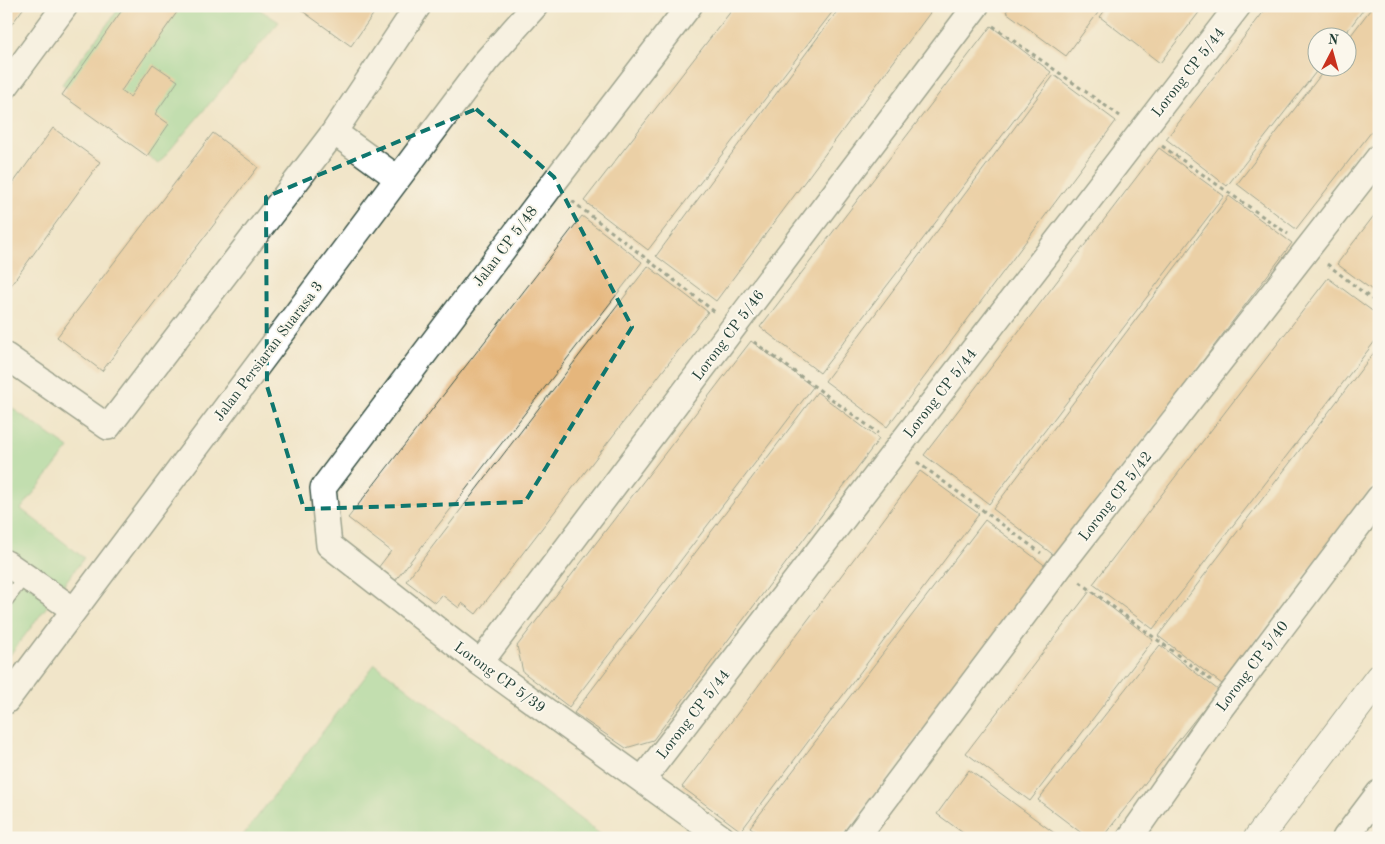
<svg xmlns="http://www.w3.org/2000/svg" width="1385" height="844" font-family="'Old Standard TT',serif">
<style>
.green{fill:#8bd591;stroke:#558962}
.building{fill:#e5b67c}
.lines{fill:none;stroke-linecap:round;stroke-linejoin:round}
.service-casing{stroke:#3e564a;stroke-width:15}
.minor-casing{stroke:#3e564a;stroke-width:28}
.tertiary-casing{stroke:#3e564a;stroke-width:30}
.path{stroke:#3e564a;stroke-width:3;stroke-dasharray:4 4;stroke-linecap:butt}
.service{stroke:#fff;stroke-width:12}
.minor{stroke:#fff;stroke-width:25}
.tertiary{stroke:#fff;stroke-width:28}
.marked{fill:none;stroke:#0f766e;stroke-width:4;stroke-dasharray:10 6;stroke-linejoin:round}
.labels{text-anchor:middle;stroke-width:4;stroke-linejoin:round;paint-order:stroke}
.street-label{font-size:15px;fill:#1f3d34;stroke:#fbf7ec}
</style>
<rect width="100%" height="100%" fill="#fbf7ec"/>
<filter id="ink" filterUnits="userSpaceOnUse"><feTurbulence type="fractalNoise" baseFrequency=".02" numOctaves="2"/><feDisplacementMap in="SourceGraphic" scale="10" xChannelSelector="R" yChannelSelector="G"/><feConvolveMatrix kernelMatrix="1 2 1 2 8 2 1 2 1" color-interpolation-filters="sRGB"/></filter>
<filter id="wash" filterUnits="userSpaceOnUse"><feTurbulence type="fractalNoise" baseFrequency=".0096" numOctaves="4" result="noise"/><feDisplacementMap in="SourceGraphic" scale="20" xChannelSelector="R" yChannelSelector="G"/><feGaussianBlur stdDeviation="1.12" result="paint"/><feColorMatrix in="noise" values="0 0 0 0 0 0 0 0 0 0 0 0 0 0 0 0 0 1.4 0 .05"/><feComposite in="paint" operator="in"/></filter>
<g filter="url(#wash)">
<rect width="100%" height="100%" fill="#f1e5c9"/>
<path class="green" d="M121,6H254L279,22L158,164L62,84Z
M6,404L69,448L21,509L84,558L6,660Z
M375,664L605,838H241Z"/>
<g id="blocks">
<path class="building" d="M6,6H25L6,32Z
M125,6H177L180,8L121,91L130,97L153,64L178,81L155,114L169,124L147,156L62,95Z
M304,6H379L351,46L301,10Z
M735,6H837L648,250L584,201Z
M841,6H935L716,301L656,256Z
M1010,6H1103L1066,56L1006,12Z
M1108,6H1204L1160,63L1100,17Z
M1268,6H1366L1342,38H1318V68H1319L1227,186L1166,139Z
M1373,6H1379V122L1296,229L1237,184L1326,68H1348V39Z
M991,26L1051,72L820,373L760,327Z
M1054,75L1116,121L887,427L825,381Z
M53,128L100,162L6,292V193Z
M213,133L258,167L102,371L57,337Z
M1159,148L1224,196L989,504L924,455Z
M1229,196L1292,243L1055,556L993,509Z
M1379,209V295L1337,264Z
M582,216L642,262L395,581L378,568L391,551L348,518Z
M648,266L708,312L476,614L462,603L459,608L442,595L435,603L406,581Z
M1328,278L1379,316V336L1153,629L1093,584Z
M751,341L813,387L569,707L523,672L517,646Z
M1379,346V478L1222,684L1158,636Z
M817,392L879,439L653,740L626,748L574,713Z
M920,471L979,514L741,831L682,787Z
M985,520L1047,567L841,838H764L750,827Z
M1090,591L1153,640L1030,801L966,753Z
M1160,645L1218,690L1102,838H1088L1038,800Z
M969,770L1061,838H970L937,814Z"/>
</g>
</g>
<g filter="url(#ink)">
<use href="#blocks" fill-opacity="0" stroke="#3e564a" stroke-width="1"/>
<g class="lines">
<defs>
<path id="service" d="M6,601L25,576"/>
<path id="minor" d="M689,6L551,186L323,488L329,545L480,663L722,838
M6,86L65,6
M334,132L397,178
M6,356L108,427L334,132L418,6
M6,563L74,610
M480,663L976,6
M6,701L486,61L535,6
M642,780L1238,6
M856,838L1062,564L1379,157
M1130,838L1220,709L1379,498
M1345,838L1379,793"/>
<path id="tertiary" d="M1258,838L1379,678"/>
</defs>
<use href="#service" class="service-casing"/>
<use href="#minor" class="minor-casing"/>
<use href="#tertiary" class="tertiary-casing"/>
<path class="path" d="M993,26L1120,116
M1162,146L1288,234
M572,201L715,312
M1327,264L1379,305
M754,342L878,433
M917,462L1041,553
M1080,582L1211,680"/>
<use href="#service" class="service"/>
<use href="#minor" class="minor"/>
<use href="#tertiary" class="tertiary"/>
</g>
</g>
<path d="M0 0H1385V844H0ZM476,109L554,177L632,327L525,502L304,509L267,386L266,197Z" fill="#f1e5c9" fill-opacity=".55" fill-rule="evenodd"/>
<path class="marked" d="M476,109L554,177L632,327L525,502L304,509L267,386L266,197Z"/>
<g class="labels">
<g class="street-label">
<text transform="translate(1188 72) rotate(-52)" y="5">Lorong CP 5/44</text>
<text transform="translate(505 246) rotate(-53)" y="5">Jalan CP 5/48</text>
<text transform="translate(728 335) rotate(-53)" y="5">Lorong CP 5/46</text>
<text transform="translate(268 351) rotate(-53)" y="5">Jalan Persiaran Suarasa 3</text>
<text transform="translate(940 393) rotate(-52)" y="5">Lorong CP 5/44</text>
<text transform="translate(1115 496) rotate(-52)" y="5">Lorong CP 5/42</text>
<text transform="translate(1252 666) rotate(-53)" y="5">Lorong CP 5/40</text>
<text transform="translate(500 677) rotate(36)" y="5">Lorong CP 5/39</text>
<text transform="translate(693 714) rotate(-52)" y="5">Lorong CP 5/44</text>
</g>
</g>
<rect width="1385" height="844" fill="none" stroke="#fbf7ec" stroke-width="25"/>
<g transform="translate(1332 52) rotate(6)"><circle r="24" fill="#fbf7ec" stroke="#a3ada2"/>
<path d="M0-4L9 19L0 12L-9 19Z" fill="#c8321e"/>
<text y="-8" font-size="14" font-weight="bold" text-anchor="middle" fill="#1f3d34">N</text>
</g>
</svg>
